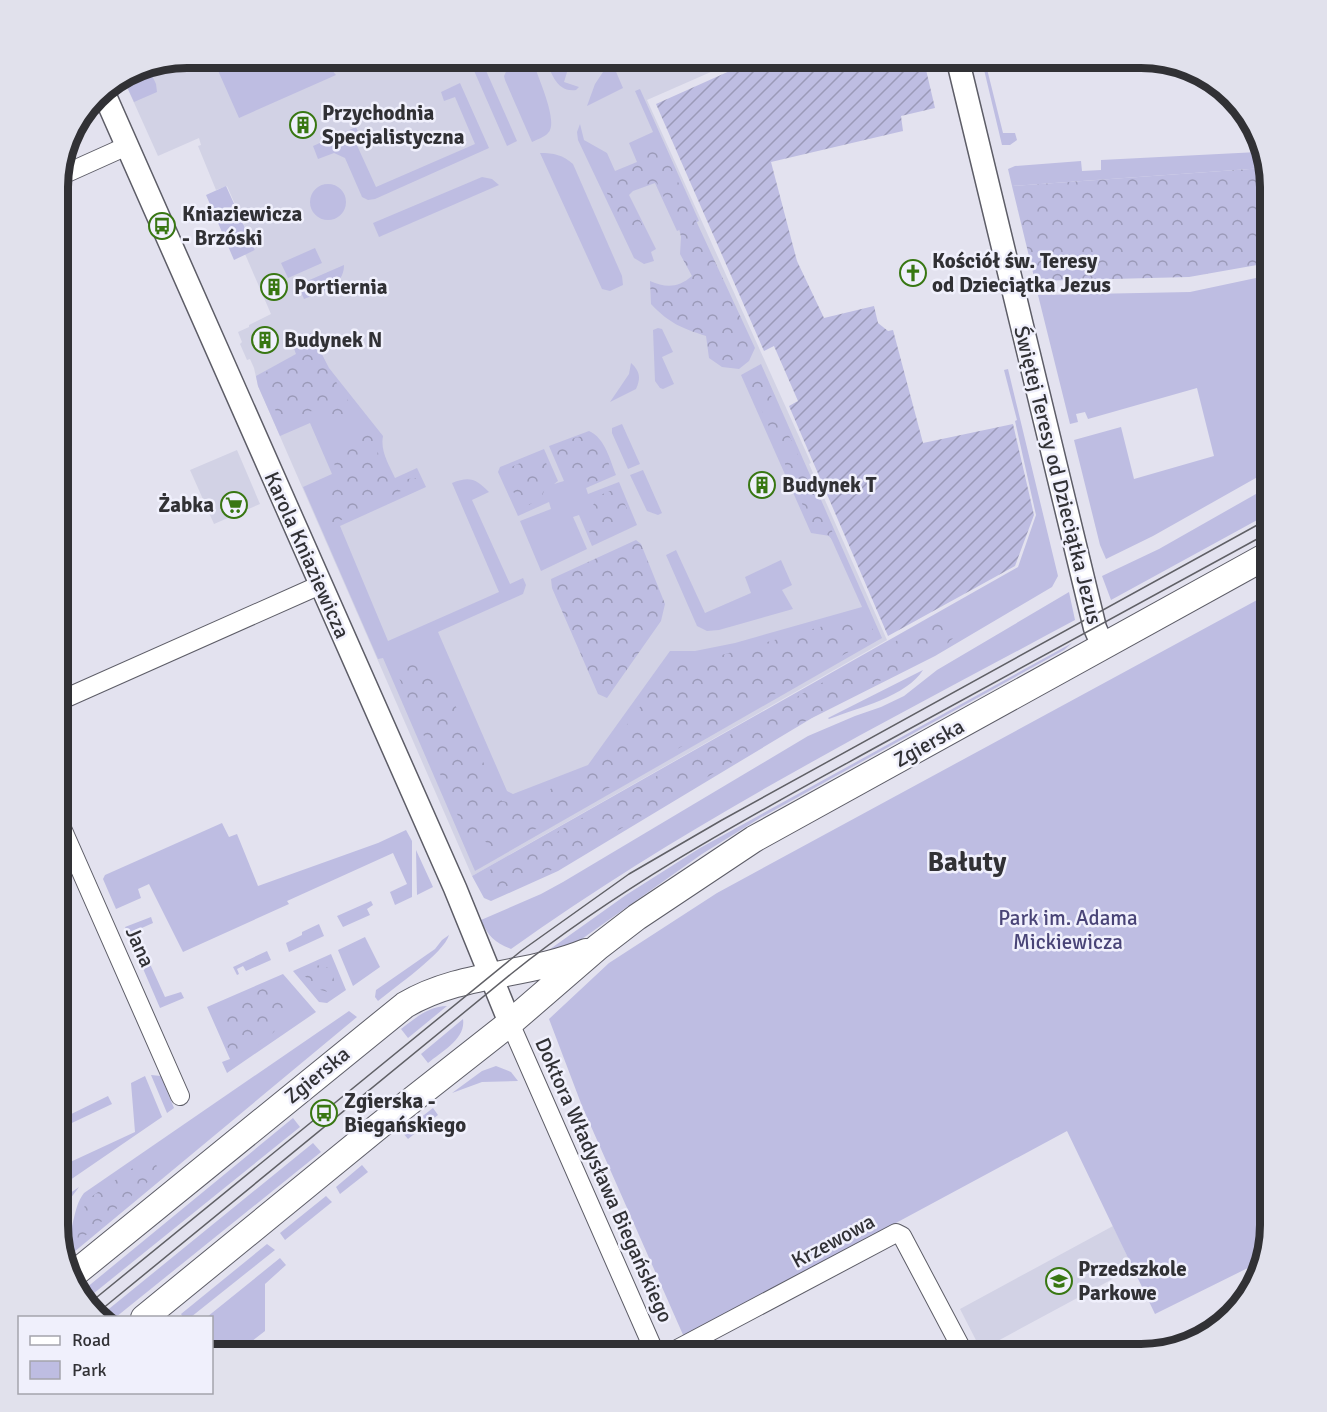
<svg xmlns="http://www.w3.org/2000/svg" width="1327" height="1412" font-family="Signika,sans-serif">
<style>
.built{fill:#d2d2e5}
.green{fill:#bebde2}
.forest{fill:url(#forest-crowns)}
.garden{fill:url(#garden-furrows)}
.lines{fill:none;stroke-linecap:round;stroke-linejoin:round}
.minor-casing{stroke:#5d5d67;stroke-width:20}
.tertiary-casing{stroke:#5d5d67;stroke-width:25}
.secondary-casing{stroke:#5d5d67;stroke-width:28}
.minor{stroke:#fff;stroke-width:18}
.tertiary{stroke:#fff;stroke-width:22}
.secondary{stroke:#fff;stroke-width:26}
.tram{stroke:#606066;stroke-width:1.5}
.labels{text-anchor:middle;stroke-width:5;stroke-linejoin:round;paint-order:stroke}
.poi-label{font-size:21px;font-weight:bold;fill:#313135;stroke:#f0f0fc;text-anchor:start}
.street-label{font-size:21px;fill:#313135;stroke:#f0f0fc}
.park-label{font-size:21px;fill:#494477;stroke:#f0f0fc}
.district-label{font-size:27px;font-weight:bold;fill:#313135;stroke:#f0f0fc}
.rim{fill:none;stroke:#313135;stroke-width:8}
</style>
<defs>
<pattern id="forest-crowns" width="20" height="18" patternUnits="userSpaceOnUse" patternTransform="scale(1.5)"><rect width="20" height="18" fill="#bebde2"/><path d="M2 6a3 3 0 1 1 6 0M12 15a3 3 0 1 1 6 0" fill="none" stroke="#9b9ab8"/></pattern>
<pattern id="garden-furrows" width="10" height="10" patternUnits="userSpaceOnUse" patternTransform="scale(1.5)"><rect width="10" height="10" fill="#bebde2"/><path d="M-1 1l2-2M0 10L10 0M9 11l2-2" fill="none" stroke="#9b9ab8"/></pattern>
</defs>
<rect width="100%" height="100%" fill="#e3e2ef"/>
<path class="built" d="M187,57H745L647,100L811,463L809,464L887,640L472,876L258,386L254,368L250,359L247,360L240,344L242,342L238,332L249,327V325L271,314L245,254L255,250L227,186L216,190L198,146L201,145L199,138L158,156L122,76L137,67Z
M237,450L260,504L214,524L190,470Z
M1113,1226L1133,1268L981,1350L960,1309Z"/>
<path class="green" d="M212,57H321L336,75L239,118Z
M332,57H375L344,72Z
M468,57H480L517,141L507,146Z
M513,57H532C535,73 560,121 548,133C545,137 536,140 532,142L505,80L504,76Z
M563,57L571,59L564,82L579,87L576,90C557,93 550,72 546,57Z
M981,57H984L1003,133H1015L1017,140L1010,145H1002Z
M611,60L623,88L587,106L595,84Z
M147,65L156,84L157,92L134,102L122,76L137,67Z
M460,83L489,148L375,199L368,200L362,197L345,158L334,153L318,159L313,146L356,127L361,138L355,141L376,187L475,144L455,97L444,101L441,92Z
M640,89L699,221L677,231L655,183L633,191L629,195L656,249L651,252L654,261L644,264L634,258L578,140L577,132L580,124L584,140L607,153L615,171L637,162L629,143L653,132L635,91Z
M1258,152L1264,168L1012,186L1008,169L1015,166L1081,161L1082,171L1101,170V160Z
M540,153C554,153 563,155 573,164L622,276L623,285L610,291L602,289Z
M482,177L492,179L499,185L379,237L373,223Z
M310 202a18 18 0 1 1 36 0a18 18 0 1 1-36 0Z
M226,186L255,250L234,260L206,195Z
M315,248L322,263L288,278L281,263Z
M344,265C344,287 321,292 304,299L298,285Z
M1270,275V470L1153,536L1106,559L1100,545L1074,440L1121,427L1134,479L1214,456L1197,388L1088,419L1085,412L1076,414L1078,422L1070,424L1038,295L1190,292Z
M658,328L662,329L673,352L662,357L674,384L663,389L660,388L655,381L653,330Z
M311,333L329,368L383,436C380,451 389,465 395,478L417,468L426,487L340,526L388,641L499,592L452,483C470,476 476,479 489,492L472,500L510,584L523,578L526,585L523,594L438,632L507,791L513,794L588,765L670,651H695L735,643L862,607L830,536L811,533L741,375L761,364L882,638L475,871L383,658L378,659L303,487L332,474L310,423L280,436L258,386L256,376L296,354L292,343Z
M631,363C640,371 641,378 636,389L610,402L629,374Z
M1008,369L1058,576L1052,587L935,656L812,718L558,871L491,901L484,898L472,876L1018,567L1036,515L1015,421L1017,420L1004,370Z
M622,424L640,464L628,469L612,433V428Z
M589,431C605,438 610,460 616,475L586,488L588,494L619,482L637,525L592,546L579,515L573,517L587,549L541,571L520,521L551,509L549,502L518,516L498,472L500,467L544,449L558,481L554,484L564,481L549,446Z
M57,454L71,485L57,491Z
M643,470L662,513L658,515L647,511L630,475Z
M1270,486V513L1111,600L1102,576L1159,549Z
M676,550L705,613L751,593L745,577L781,560L792,585L782,590L793,609L719,630L707,631L697,626L666,555Z
M1069,592L1075,620C884,723 688,822 511,949C495,943 488,936 481,920L541,894L563,882L808,736L855,716L881,707L904,696L937,670Z
M1270,593V1226L1262,1261L1155,1314L1067,1131L684,1337L582,1106L549,1019L609,963L717,893Z
M1072,643L1064,650L760,818L702,854L579,941L565,947L546,952L626,895L700,848Z
M923,670C907,696 858,708 829,719L828,718Z
M222,823L229,837L237,834L258,886L378,843L406,830L412,841V897L395,905L390,892L407,884L393,853L287,901L289,904L183,952L149,884L138,889L141,898L116,909L103,879L105,875Z
M416,850L433,887L417,895Z
M371,901L373,905L367,909L370,915L343,927L337,916Z
M151,917L153,923L135,931L165,997L181,992L184,998L160,1008L125,927Z
M319,924L324,936L289,952L286,943L302,935V932Z
M449,935C444,953 395,987 378,1001L375,997L376,990L435,949L442,940Z
M365,937L380,967L353,986L338,950Z
M267,951L271,960L246,971L243,966L237,969L239,974L237,975L233,967Z
M331,954L346,990L327,1003L319,1002L293,971Z
M283,974L316,1012L227,1073L222,1062L230,1059L207,1007Z
M447,1006L408,1038L401,1029C414,1019 429,1006 447,1006Z
M349,1011L357,1017L68,1257L63,1243C76,1229 72,1208 84,1193Z
M463,1019C466,1039 442,1051 428,1063L421,1054Z
M496,1066L511,1072L518,1081L482,1082L452,1093L482,1071Z
M151,1075L161,1076L174,1108L167,1113Z
M145,1076L162,1117L57,1189V1184L71,1177L66,1164L135,1132L131,1083Z
M108,1096L112,1104L57,1130V1121Z
M433,1108L438,1115L408,1139L402,1132Z
M293,1118L300,1127L83,1302L80,1293Z
M313,1143L321,1152L116,1317H99Z
M362,1165L368,1172L340,1194L336,1187Z
M79,1187L70,1199L60,1235L57,1226V1202Z
M326,1196L332,1202L285,1240L280,1233Z
M267,1244L275,1250L191,1317H183L181,1314Z
M280,1258L286,1265L265,1284V1331L234,1355H212V1318L207,1317Z"/>
<path class="forest" d="M653,147L667,158L755,348L749,361L739,369L722,367L709,358L706,336C681,328 669,323 651,304L650,281C666,288 678,288 692,276L680,254L681,237L678,224L656,182L630,190L627,196L645,230L630,234C616,220 612,207 606,190L617,178L638,163V151Z
M1264,168L1270,186V251L1257,265L1189,277L1035,281L1012,186Z
M312,344L361,421H349L311,411L296,421H281L264,388V373L299,355Z
M760,371L850,571C839,555 836,532 813,529L748,378L752,372Z
M361,433L375,436L379,458L390,481L416,478L409,487L329,526L331,497L321,491L337,470L331,457L338,455Z
M590,434C602,440 610,462 611,475L588,485L585,476L574,473L566,475L554,447H559L574,438Z
M539,455L545,459L550,476L542,496L529,505L517,500L513,491L518,479L508,472L511,467Z
M610,491H619L631,518L629,524L612,535L595,542L584,522L598,496Z
M636,540L641,544L665,604L661,621L607,698L598,694L552,588L551,579Z
M855,617L869,618L875,637L506,846L493,849L481,837H467L394,666L399,662L410,657L444,688L458,710L502,801L518,804L589,771L634,716L672,658L697,662Z
M937,618L960,621L958,633L946,645L761,745L543,875L520,885L497,887L488,871Z
M316,965L331,968L335,984L328,992L317,989L303,974Z
M283,985L287,1005L274,1032L261,1043L239,1054L227,1047L217,1011L268,986Z
M154,1160L159,1171L150,1180L86,1235L77,1239L80,1216L88,1199L140,1163Z"/>
<path class="garden" d="M761,57H923L935,108L901,116L903,131L771,162L797,261L824,318L874,306L878,323L888,331L893,330L923,443L1013,424L1034,515L1015,566L888,636L789,406L798,401L774,346L764,351L656,104Z"/>
<g class="lines">
<defs>
<path id="minor" d="M58,177L127,146
M57,702L320,585
M57,817L180,1096
M510,1023L656,1355
M666,1355L896,1233L902,1236L965,1355"/>
<path id="tertiary" d="M957,57L1095,628L1103,646
M102,89L455,888L510,1023"/>
<path id="secondary" d="M74,1274L405,1005C461,972 528,976 586,952
M144,1318L379,1126L510,1023L598,947L637,917L754,839L1270,554"/>
</defs>
<use href="#minor" class="minor-casing"/>
<use href="#tertiary" class="tertiary-casing"/>
<use href="#secondary" class="secondary-casing"/>
<use href="#minor" class="minor"/>
<use href="#tertiary" class="tertiary"/>
<use href="#secondary" class="secondary"/>
<path class="tram" d="M86,1306L521,951L629,874L722,820L1270,518
M96,1314L511,974C626,882 751,816 880,745C1010,674 1140,603 1270,532"/>
</g>
<defs>
<symbol id="building-ring" viewBox="-11 -11 22 22"><circle r="9.5" fill="#f0f0fc" stroke="#387712" stroke-width="1.5"/><path d="M-4-6H4V6H1V3H-1V6H-4ZM-2.5-4.3h1.7v1.8h-1.7ZM.8-4.3h1.7v1.8H.8ZM-2.5-1h1.7V.8h-1.7ZM.8-1h1.7V.8H.8Z" fill="#387712"/></symbol>
<symbol id="bus-ring" viewBox="-11 -11 22 22"><circle r="9.5" fill="#f0f0fc" stroke="#387712" stroke-width="1.5"/><path d="M-5-6H5V4H4V6H2V4H-2V6H-4V4H-5ZM-3.5-4V0h7V-4ZM-3.5 1.2v1.5H-2V1.2ZM2 1.2v1.5H3.5V1.2Z" fill="#387712"/></symbol>
<symbol id="church-ring" viewBox="-11 -11 22 22"><circle r="9.5" fill="#f0f0fc" stroke="#387712" stroke-width="1.5"/><path d="M-1.2-6h2.4v3.5h3.3v2.4h-3.3V6h-2.4V-.1h-3.3v-2.4h3.3Z" fill="#387712"/></symbol>
<symbol id="supermarket-ring" viewBox="-11 -11 22 22"><circle r="9.5" fill="#f0f0fc" stroke="#387712" stroke-width="1.5"/><path d="M-6-5.5h2.5l.6 2H6L4.5 2H-2.5L-4.4-4H-6ZM-1.5 3.2a1.3 1.3 0 1 0 .1 0ZM3 3.2a1.3 1.3 0 1 0 .1 0Z" fill="#387712"/></symbol>
<symbol id="school-ring" viewBox="-11 -11 22 22"><circle r="9.5" fill="#f0f0fc" stroke="#387712" stroke-width="1.5"/><path d="M0-5L7-2L0 1L-7-2ZM-4 1L0 2.5L4 1V4Q0 6-4 4Z" fill="#387712"/></symbol>
</defs>
<g fill-rule="evenodd">
<use href="#building-ring" x="288" y="110" width="30" height="30"/>
<use href="#bus-ring" x="147" y="211" width="30" height="30"/>
<use href="#church-ring" x="898" y="258" width="30" height="30"/>
<use href="#building-ring" x="259" y="272" width="30" height="30"/>
<use href="#building-ring" x="250" y="325" width="30" height="30"/>
<use href="#building-ring" x="747" y="470" width="30" height="30"/>
<use href="#supermarket-ring" x="219" y="490" width="30" height="30"/>
<use href="#bus-ring" x="309" y="1098" width="30" height="30"/>
<use href="#school-ring" x="1044" y="1266" width="30" height="30"/>
</g>
<g class="labels">
<g class="poi-label">
<text x="322" y="120">Przychodnia<tspan x="322" dy="24">Specjalistyczna</tspan></text>
<text x="182" y="221">Kniaziewicza<tspan x="182" dy="24">- Brzóski</tspan></text>
<text x="932" y="268">Kościół św. Teresy<tspan x="932" dy="24">od Dzieciątka Jezus</tspan></text>
<text x="294" y="294">Portiernia</text>
<text x="284" y="347">Budynek N</text>
<text x="782" y="492">Budynek T</text>
<text x="214" y="512" text-anchor="end">Żabka</text>
<text x="344" y="1108">Zgierska -<tspan x="344" dy="24">Biegańskiego</tspan></text>
<text x="1078" y="1276">Przedszkole<tspan x="1078" dy="24">Parkowe</tspan></text>
</g>
<g class="street-label">
<text transform="translate(1058 475) rotate(76)" y="7">Świętej Teresy od Dzieciątka Jezus</text>
<text transform="translate(307 555) rotate(66)" y="7">Karola Kniaziewicza</text>
<text transform="translate(929 743) rotate(-29)" y="7">Zgierska</text>
<text transform="translate(140 947) rotate(66)" y="7">Jana</text>
<text transform="translate(317 1075) rotate(-39)" y="7">Zgierska</text>
<text transform="translate(604 1180) rotate(66)" y="7">Doktora Władysława Biegańskiego</text>
<text transform="translate(833 1241) rotate(-28)" y="7">Krzewowa</text>
</g>
<g class="park-label">
<text x="1068" y="925">Park im. Adama<tspan x="1068" dy="24">Mickiewicza</tspan></text>
</g>
<g class="district-label">
<text x="967" y="871">Bałuty</text>
</g>
</g>
<path d="M0 0H1327V1412H0ZM187 68H1141A119 119 0 0 1 1260 187V1225A119 119 0 0 1 1141 1344H187A119 119 0 0 1 68 1225V187A119 119 0 0 1 187 68Z" fill="#e1e1ec" fill-rule="evenodd"/>
<path class="rim" d="M187 68H1141A119 119 0 0 1 1260 187V1225A119 119 0 0 1 1141 1344H187A119 119 0 0 1 68 1225V187A119 119 0 0 1 187 68Z"/>
<rect x="18" y="1316" width="195" height="78" fill="#f0f0fc" stroke="#a4a4ac" stroke-width="1.5"/>
<rect x="30" y="1336" width="30" height="9" fill="#ffffff" stroke="#a4a4ac" stroke-width="1.5"/>
<text x="72" y="1346" font-size="18" fill="#313135">Road</text>
<rect x="30" y="1361" width="30" height="18" fill="#bebde2" stroke="#a4a4ac" stroke-width="1.5"/>
<text x="72" y="1376" font-size="18" fill="#313135">Park</text>
</svg>
